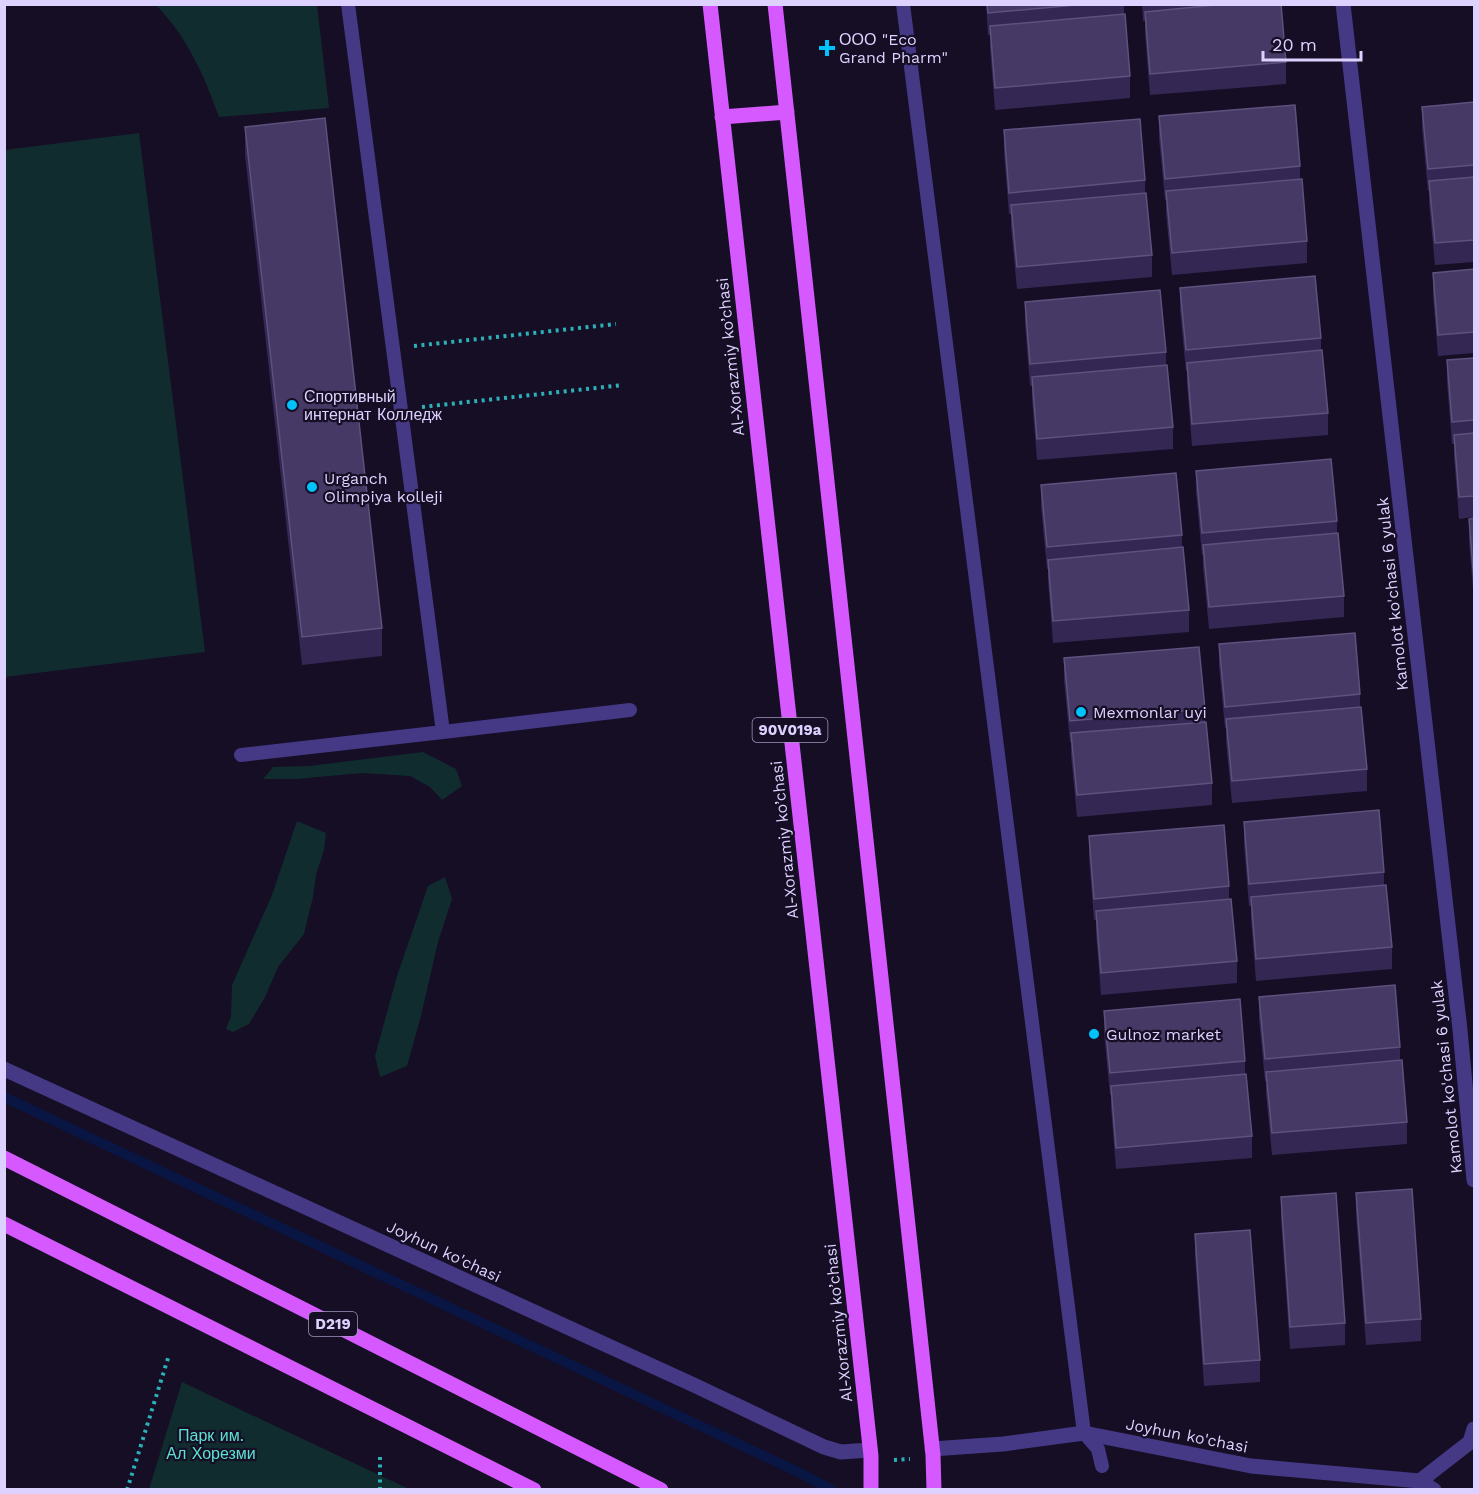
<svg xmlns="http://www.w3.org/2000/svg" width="1479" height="1494" font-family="'Work Sans',sans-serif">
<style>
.green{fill:#112c2f}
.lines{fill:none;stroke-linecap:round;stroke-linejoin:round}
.stream{stroke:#091643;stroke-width:10}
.path{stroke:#2cb0b9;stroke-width:4;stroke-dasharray:3 4.5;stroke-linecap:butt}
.service{stroke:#453885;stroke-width:14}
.minor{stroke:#453885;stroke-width:15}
.primary{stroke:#d659ff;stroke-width:15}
.wall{fill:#352753}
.building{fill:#473965;stroke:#5e517e;stroke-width:1.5}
.poi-dot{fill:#00c3fd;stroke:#150e25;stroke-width:2}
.labels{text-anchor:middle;stroke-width:4.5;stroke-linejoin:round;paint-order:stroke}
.shield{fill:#150e25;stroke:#a197be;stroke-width:1.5}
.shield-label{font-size:15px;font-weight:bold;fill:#ddd2ff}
.poi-label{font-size:16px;fill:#ddd2ff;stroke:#150e25;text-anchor:start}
.street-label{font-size:16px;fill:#ddd2ff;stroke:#150e25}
.park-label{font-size:16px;fill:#5be2d2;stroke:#150e25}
</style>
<rect width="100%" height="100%" fill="#150e25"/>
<path class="green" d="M156,5H317L329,108L219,117C203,73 189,40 156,5Z
M139,133L205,652L5,677V150Z
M423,752L456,769L462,786L442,800L430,787L410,776L362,773L296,779H263L273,767L309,766Z
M297,821L326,833L324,850L316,875L313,897L304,934L278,967L265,997L249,1024L233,1032L226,1029L231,1016L232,985L272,895Z
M445,877L452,899L438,942L421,1016L407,1066L380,1077L375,1056L397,976L428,886Z
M182,1382L409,1489H149Z"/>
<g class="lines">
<path class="stream" d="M4,1097L800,1473L832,1490"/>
<path class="path" d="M414,346L616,324
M422,407L623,385
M894,1460L910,1459
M127,1490L169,1355
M380,1490V1455"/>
<path class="service" d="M348,4L443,732L630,710
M903,4L1084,1433L1098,1449L1102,1466
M241,755L443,732"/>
<path class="minor" d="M1343,4L1460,1030L1474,1180
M4,1069L696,1386L824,1447L841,1452L870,1450
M932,1449L1003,1444L1084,1433L1251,1466L1420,1481L1434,1490
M1420,1481L1470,1442L1474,1429"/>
<path class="primary" d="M710,4L871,1456V1490
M775,4L933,1455L934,1490
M722,117L787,112
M4,1158L661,1490
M4,1224L534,1490"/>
</g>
<path class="wall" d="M986,4H1124V14L1130,76V98L995,110L990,48V35H988Z
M1142,4H1281L1286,62V84L1150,95L1145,34V21H1143Z
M1474,102V262L1435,265L1429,203V191H1428L1422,128V107Z
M1159,116L1300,166V179L1307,241V263L1172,275L1166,213V200H1165L1159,138Z
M245,127L382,628V656L302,665L245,155Z
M1004,130L1145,180V193L1152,255V277L1017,289L1011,227V214H1009L1004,152Z
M1474,269V353L1438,356L1433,295V273Z
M1180,288L1321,338V351L1328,413V435L1192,446L1187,384V371H1186L1180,310Z
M1025,302L1166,352V365L1173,427V449L1037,460L1032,399V386H1030L1025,324Z
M1474,358V517L1459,519L1454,456V444H1452L1447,382V360Z
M1196,471L1337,521V533L1344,596V617L1209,629L1203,567V555H1202L1196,492Z
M1041,485L1182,535V548L1189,610V632L1053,643L1048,581V569H1047L1041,507Z
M1474,518V602L1469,540V519Z
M1219,644L1360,694V708L1367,769V791L1232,803L1226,741V728H1225L1219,666Z
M1064,658L1205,709V722L1212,783V805L1077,817L1071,755V742H1070L1064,680Z
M1244,822L1384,872V885L1392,947V969L1256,981L1251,919V906H1249L1244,844Z
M1089,836L1229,886V900L1237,961V983L1101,995L1096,933V920H1094L1089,858Z
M1259,997L1400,1047V1060L1407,1122V1144L1272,1155L1266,1093V1081H1265L1259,1019Z
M1104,1011L1245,1061V1074L1252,1136V1158L1116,1169L1111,1108V1095H1110L1104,1033Z
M1356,1193L1421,1319V1341L1366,1345L1356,1215Z
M1281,1197L1345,1323V1345L1290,1349L1281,1219Z
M1195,1234L1260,1360V1382L1204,1386L1195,1256Z"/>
<path class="building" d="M987,4H1087L988,13Z
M1226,4H1281L1286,62L1150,74L1145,12Z
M1125,14L1130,76L995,88L990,26Z
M1474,102V165L1428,169L1422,107Z
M1295,105L1300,166L1165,179L1159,116Z
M325,118L382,628L302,637L245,127Z
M1140,119L1145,180L1009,193L1004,130Z
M1474,177V240L1435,243L1429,181Z
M1302,179L1307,241L1172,253L1166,191Z
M1146,193L1152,255L1017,267L1011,205Z
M1474,269V332L1438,335L1433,273Z
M1315,276L1321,338L1186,350L1180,288Z
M1160,290L1166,352L1030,364L1025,302Z
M1322,350L1328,413L1192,424L1187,363Z
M1474,358V420L1452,422L1447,360Z
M1167,365L1173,427L1037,439L1032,377Z
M1474,433V496L1459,497L1454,435Z
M1331,459L1337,521L1202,533L1196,471Z
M1176,473L1182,535L1047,547L1041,485Z
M1474,518V581L1469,519Z
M1338,533L1344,596L1209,607L1203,545Z
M1183,547L1189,610L1053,621L1048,560Z
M1355,633L1360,694L1225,707L1219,644Z
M1199,647L1205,709L1070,721L1064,658Z
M1361,707L1367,769L1232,781L1226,719Z
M1206,722L1212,783L1077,795L1071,733Z
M1379,810L1384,872L1249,884L1244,822Z
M1224,825L1229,886L1094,899L1089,836Z
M1386,885L1392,947L1256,959L1251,897Z
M1231,899L1237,961L1101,973L1096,911Z
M1395,985L1400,1047L1265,1059L1259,997Z
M1240,999L1245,1061L1110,1073L1104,1011Z
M1402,1060L1407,1122L1272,1133L1266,1072Z
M1246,1074L1252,1136L1116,1148L1111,1086Z
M1412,1189L1421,1319L1366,1323L1356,1193Z
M1336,1193L1345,1323L1290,1327L1281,1197Z
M1250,1230L1260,1360L1204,1364L1195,1234Z"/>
<g class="poi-dot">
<path d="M824 39h6v6h6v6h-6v6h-6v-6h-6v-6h6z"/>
<circle cx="292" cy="405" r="6"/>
<circle cx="312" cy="487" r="6"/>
<circle cx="1081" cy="712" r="6"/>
<circle cx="1094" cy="1034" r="6"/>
</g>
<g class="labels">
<g class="shield">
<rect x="752.5" y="718" width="75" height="24" rx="4.5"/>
<rect x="309" y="1312" width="48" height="24" rx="4.5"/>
</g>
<g class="shield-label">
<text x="790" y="735">90V019a</text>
<text x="333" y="1329">D219</text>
</g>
<g class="poi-label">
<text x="839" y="45">ООО "Eco<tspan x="839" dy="18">Grand Pharm"</tspan></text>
<text x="304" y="402">Спортивный<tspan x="304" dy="18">интернат Колледж</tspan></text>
<text x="324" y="484">Urganch<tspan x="324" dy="18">Olimpiya kolleji</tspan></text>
<text x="1093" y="718">Mexmonlar uyi</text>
<text x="1106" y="1040">Gulnoz market</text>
</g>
<g class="street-label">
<text transform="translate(730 357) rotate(-96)" y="6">Al-Xorazmiy ko’chasi</text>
<text transform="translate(1392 594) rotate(-96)" y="6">Kamolot ko'chasi 6 yulak</text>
<text transform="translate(784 840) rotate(-96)" y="6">Al-Xorazmiy ko’chasi</text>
<text transform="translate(1446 1077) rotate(-96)" y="6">Kamolot ko'chasi 6 yulak</text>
<text transform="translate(444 1251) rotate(25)" y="6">Joyhun ko'chasi</text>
<text transform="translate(838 1323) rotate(-96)" y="6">Al-Xorazmiy ko’chasi</text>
<text transform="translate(1187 1435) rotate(11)" y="6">Joyhun ko'chasi</text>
</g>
<g class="park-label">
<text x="211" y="1441">Парк им.<tspan x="211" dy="18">Ал Хорезми</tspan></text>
</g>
</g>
<rect width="1479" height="1494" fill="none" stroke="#ddd2ff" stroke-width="12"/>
<path d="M1263 51v9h98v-9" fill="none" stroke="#ddd2ff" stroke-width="3"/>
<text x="1272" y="51" font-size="18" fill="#ddd2ff" stroke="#150e25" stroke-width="4.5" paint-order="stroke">20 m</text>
</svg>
